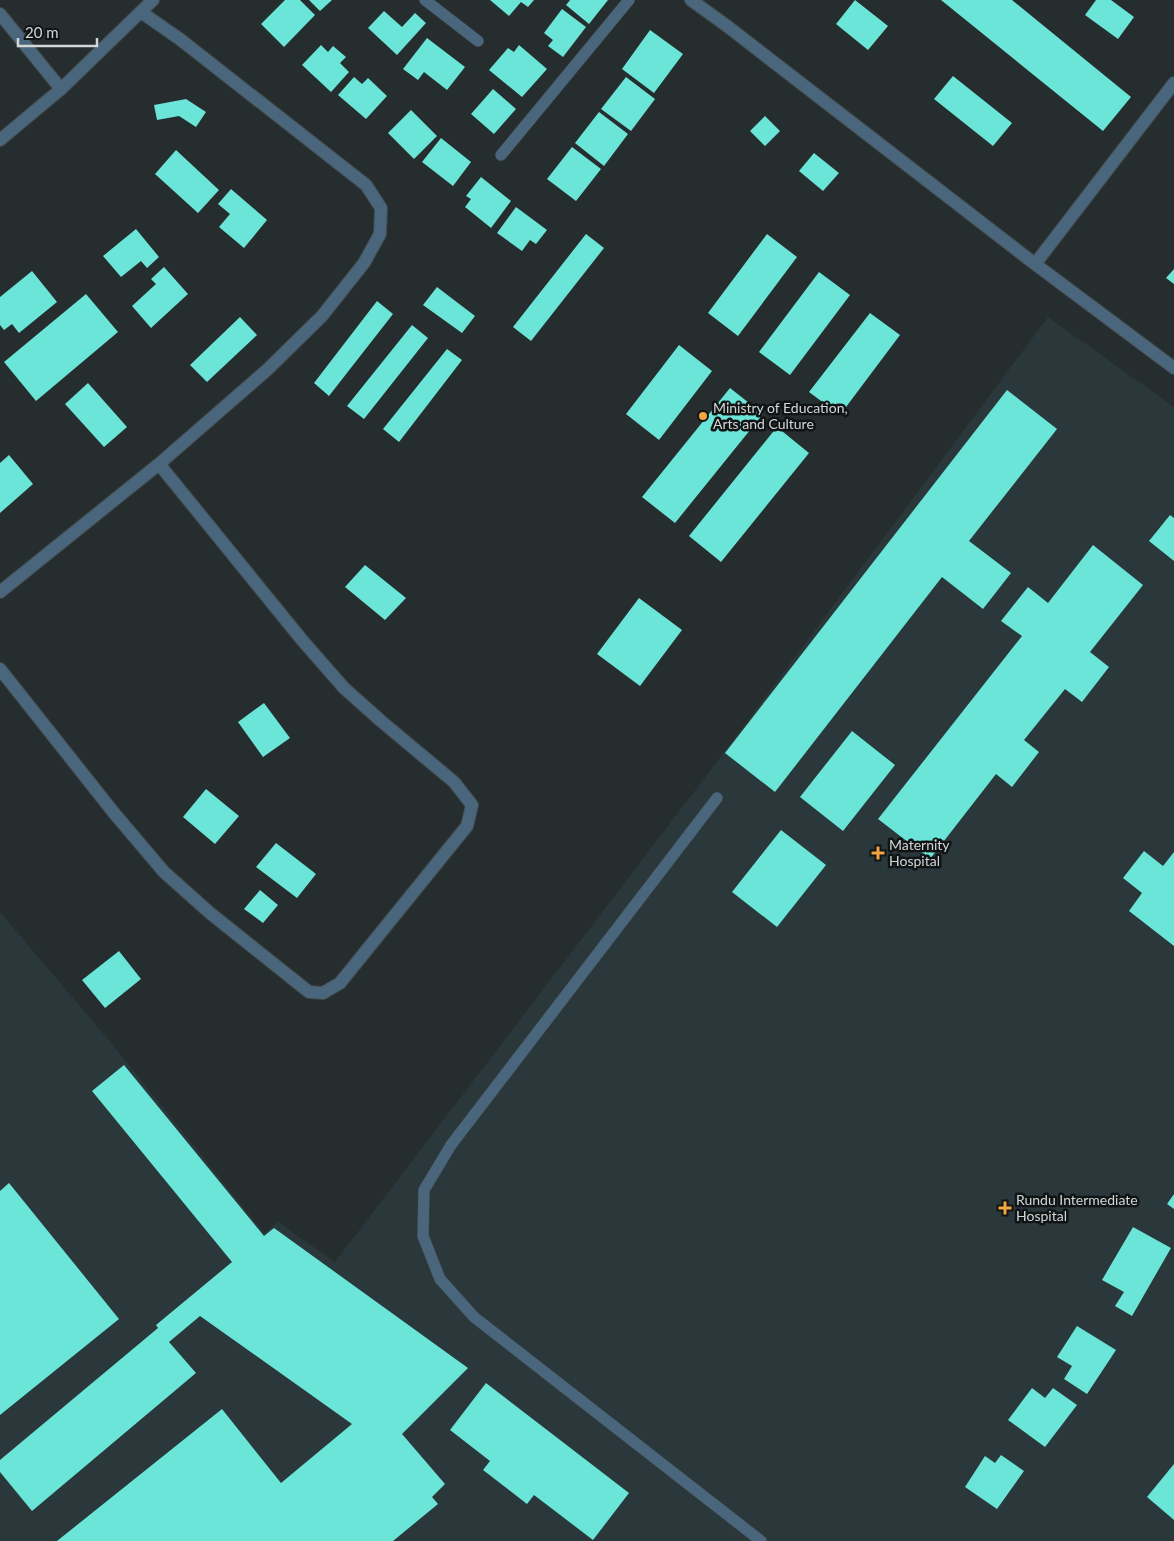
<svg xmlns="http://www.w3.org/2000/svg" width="1174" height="1541" font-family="Lato,sans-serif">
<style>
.built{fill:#2a383b}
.building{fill:#6ae5d7}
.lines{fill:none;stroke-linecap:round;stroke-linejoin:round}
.service-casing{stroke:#414849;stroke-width:12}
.minor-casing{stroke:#414849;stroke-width:14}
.tertiary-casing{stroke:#414849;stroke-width:14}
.service{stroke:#49667d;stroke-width:11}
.minor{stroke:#49667d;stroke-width:12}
.tertiary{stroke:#49667d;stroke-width:12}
.poi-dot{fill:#f1a540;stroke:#111415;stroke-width:2}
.labels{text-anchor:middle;stroke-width:5;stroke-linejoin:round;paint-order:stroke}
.poi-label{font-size:14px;fill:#d1d6d7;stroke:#111415;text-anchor:start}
</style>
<rect width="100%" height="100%" fill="#262d2e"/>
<path class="built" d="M1048,317L1174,407V1541H0V912L107,1038L264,1233L278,1222L335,1262L713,767Z"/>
<path class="building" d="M285,0H300L315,15L284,47L261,24Z
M309,0H332L320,11Z
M490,0H534L528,7L521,2L509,16Z
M570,0H608L589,24L566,5Z
M855,0L888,26L868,50L836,24Z
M941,0H1012L1131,97L1103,131Z
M1096,0H1111L1134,17L1118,39L1085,15Z
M562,9L586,27L563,57L548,46L553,40L544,33Z
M384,11L402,27L415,13L426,23L397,55L368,28Z
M650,30L683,54L654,93L622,69Z
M427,38L465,67L447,90L424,72L418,80L403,69Z
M321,45L328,52L333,46L346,57L340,63L349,72L331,92L302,65Z
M519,45L547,69L522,97L489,70L508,48L514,52Z
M953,76L1012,123L993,146L934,99Z
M354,77L362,84L368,78L387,96L366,119L338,95Z
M626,77L655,99L631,131L601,109Z
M493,89L516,109L494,134L471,114Z
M186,99L206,112L196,127L179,116L157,120L154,105Z
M411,110L437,136L414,159L388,133Z
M599,112L628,134L604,166L575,143Z
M765,116L780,131L765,146L750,131Z
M441,138L471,162L453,186L422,162Z
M572,147L601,169L576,201L547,179Z
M176,150L219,190L198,213L155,174Z
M814,153L839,173L823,191L799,171Z
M481,177L511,201L491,228L465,207L471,199L466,196Z
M231,189L267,220L244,248L219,227L230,214L218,204Z
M516,207L547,230L536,244L530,240L522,251L497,233Z
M136,229L159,257L147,268L141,261L121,277L103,256Z
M586,234L604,248L531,341L513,327Z
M767,234L797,257L738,336L708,313Z
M164,267L188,294L151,328L132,306L156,284L151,279Z
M1174,269V284L1166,278Z
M32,271L57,302L19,333L12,324L4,330L0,325V297Z
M819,272L850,295L790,375L759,352Z
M437,287L475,316L462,333L423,305Z
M86,294L118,332L36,401L4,362Z
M377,301L393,314L329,396L314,383Z
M870,313L900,335L840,415L809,392Z
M240,317L257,335L207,382L190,365Z
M412,325L428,338L364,419L347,406Z
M679,345L712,371L659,440L626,414Z
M447,349L462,360L399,442L383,429Z
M88,383L127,427L104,447L65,404Z
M730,388L763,414L675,523L642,497Z
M1007,390L1057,429L969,541L1011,573L983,609L942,577L775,792L725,753Z
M777,427L809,453L721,562L689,536Z
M9,455L33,484L0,513V463Z
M1170,515L1174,518V561L1149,541Z
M1093,545L1143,585L1090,652L1109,667L1082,702L1065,689L1024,740L1039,752L1012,787L996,774L930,859L878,819L1022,636L1001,621L1028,587L1048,603Z
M365,565L406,598L385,620L345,587Z
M639,598L682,630L640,686L597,654Z
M264,703L290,738L263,757L238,722Z
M852,731L895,765L843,831L800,797Z
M206,789L239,816L215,844L183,817Z
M781,830L826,865L777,927L732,892Z
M276,843L316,874L297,898L256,867Z
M1144,851L1163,866L1174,852V946L1129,911L1142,893L1123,878Z
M260,890L278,905L263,923L244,909Z
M119,951L141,979L105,1008L82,980Z
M124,1065L264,1236L274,1228L468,1368L402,1434L445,1484L432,1497L438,1504L393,1541H57L222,1409L281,1483L352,1424L200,1316L169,1342L196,1373L32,1511L0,1472V1460L158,1328L156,1325L232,1262L92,1091Z
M9,1183L119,1319L0,1415V1191Z
M1174,1194V1209L1167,1204Z
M1133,1227L1171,1248L1132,1316L1115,1306L1124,1292L1102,1280Z
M1077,1326L1116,1350L1087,1394L1064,1379L1072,1366L1057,1357Z
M486,1383L629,1493L593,1540L534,1495L527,1504L483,1470L490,1461L450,1430Z
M1032,1388L1045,1398L1053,1388L1077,1405L1045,1447L1008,1420Z
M1001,1455L1024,1471L997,1509L965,1487L985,1456L995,1463Z
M1174,1464V1520L1147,1497Z"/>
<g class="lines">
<defs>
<path id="service" d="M425,0L478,41
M501,155L629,0
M717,798L451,1145L424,1190L423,1236L440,1279L474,1317L761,1541"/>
<path id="minor" d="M691,0L727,26L1035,264L1174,368
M0,14L61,89
M1035,264L1174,83
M0,592L159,464L268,369L322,316L364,263L380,234L381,208L366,185L181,40L141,12
M0,669L114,813L164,872L210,913L309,992L323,993L340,983L467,826L472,805L454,782L381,721L344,688L302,640L159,464"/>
<path id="tertiary" d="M0,140L61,89L153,0"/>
</defs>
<use href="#service" class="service-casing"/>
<use href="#minor" class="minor-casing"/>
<use href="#tertiary" class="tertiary-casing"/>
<use href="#service" class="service"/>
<use href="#minor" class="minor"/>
<use href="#tertiary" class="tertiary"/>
</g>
<g class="poi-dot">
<circle cx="703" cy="416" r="5"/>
<path d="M875.5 845.5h5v5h5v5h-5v5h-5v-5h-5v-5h5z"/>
<path d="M1002.5 1200.5h5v5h5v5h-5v5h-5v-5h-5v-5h5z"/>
</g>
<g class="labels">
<g class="poi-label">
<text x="713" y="413">Ministry of Education,<tspan x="713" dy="16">Arts and Culture</tspan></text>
<text x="889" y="850">Maternity<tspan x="889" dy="16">Hospital</tspan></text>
<text x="1016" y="1205">Rundu Intermediate<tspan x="1016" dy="16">Hospital</tspan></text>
</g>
</g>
<path d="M18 38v8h79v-8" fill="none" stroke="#d1d6d7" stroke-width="2.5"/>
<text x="25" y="38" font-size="15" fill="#d1d6d7" stroke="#111415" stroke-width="4" paint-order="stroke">20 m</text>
</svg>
